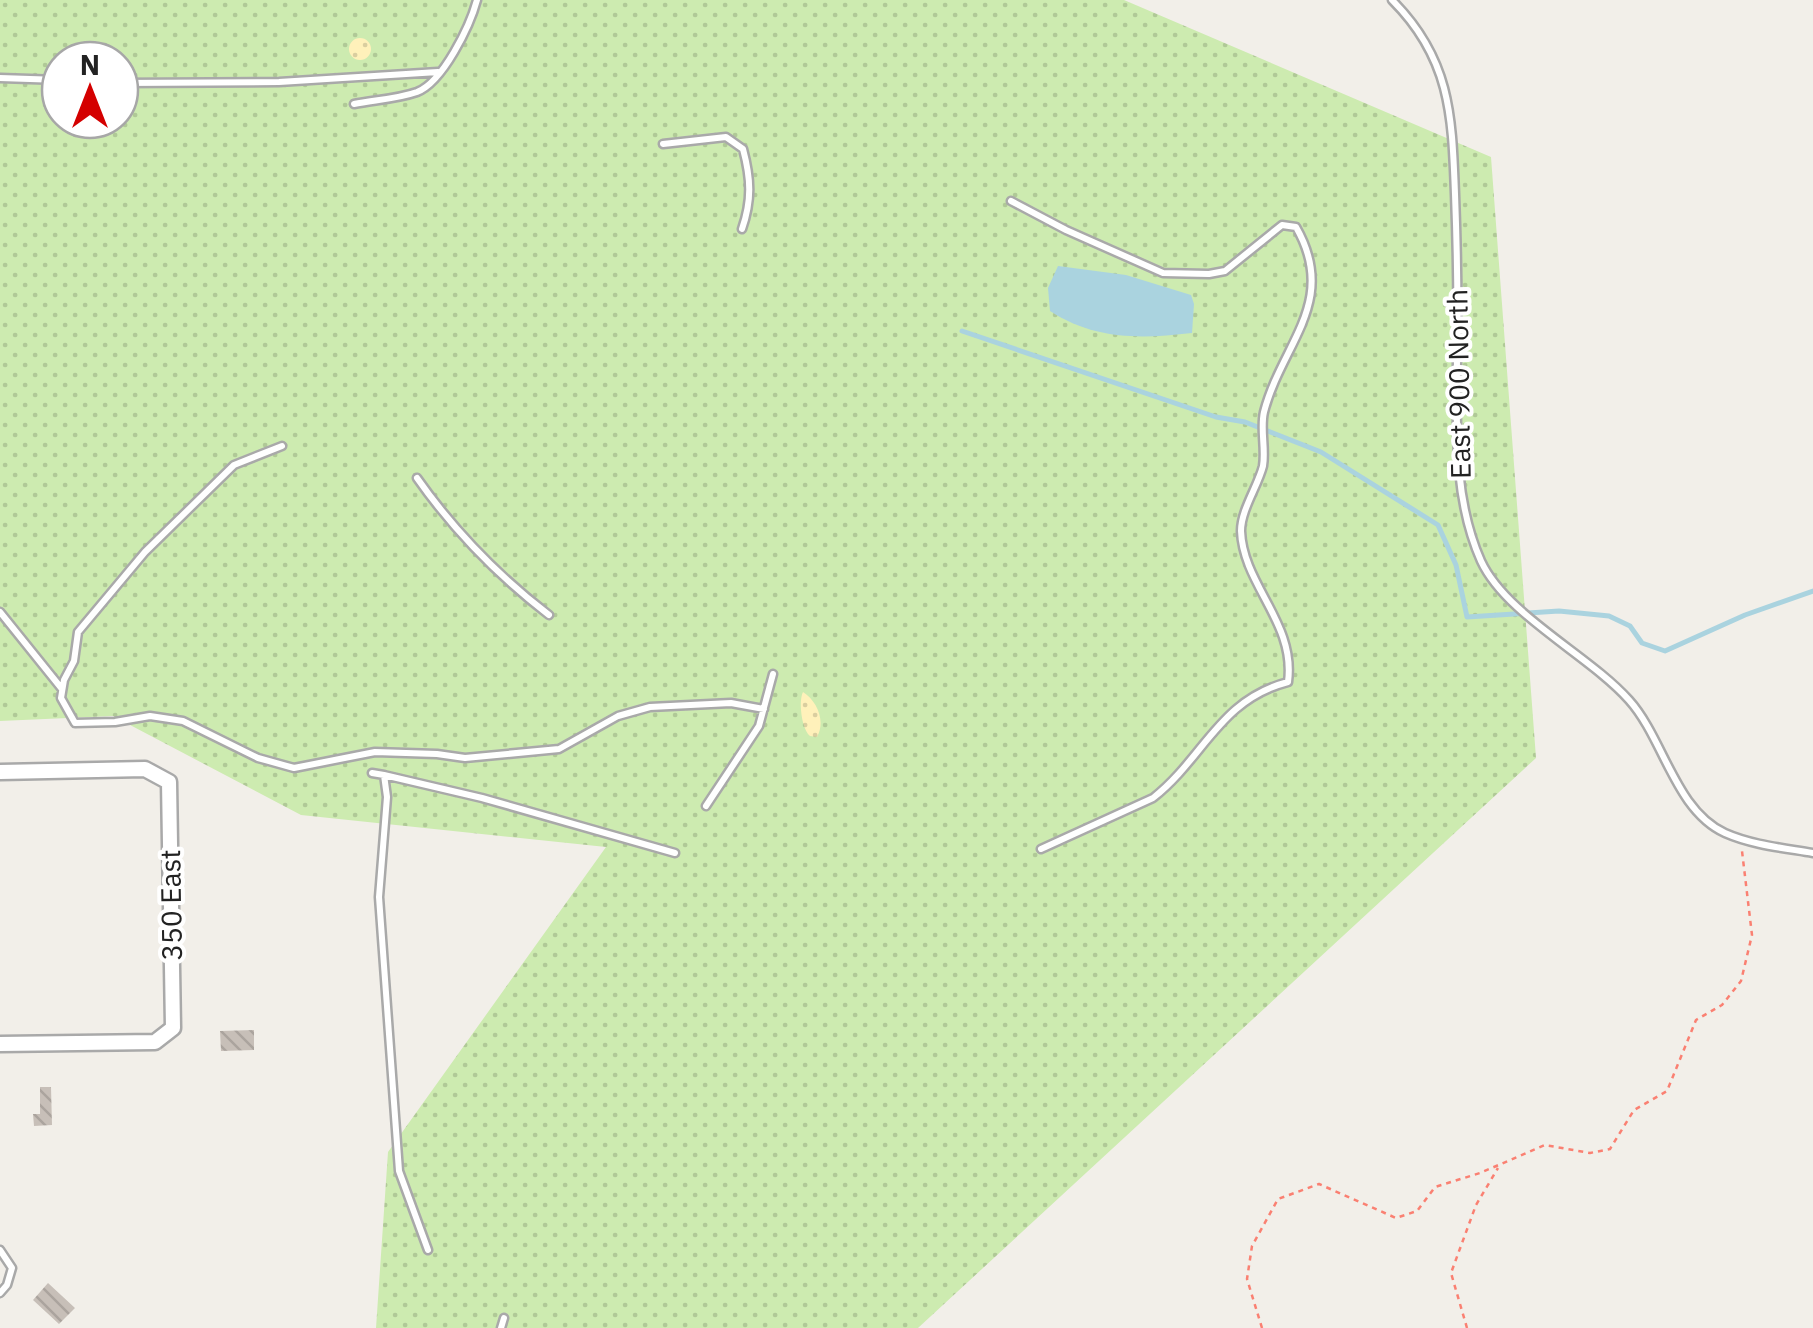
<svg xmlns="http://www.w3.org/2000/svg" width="1813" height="1328" font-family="'IBM Plex Sans',sans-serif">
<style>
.grass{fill:url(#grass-dots);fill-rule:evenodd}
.sand{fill:url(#sand-dots)}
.water{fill:#aad3df}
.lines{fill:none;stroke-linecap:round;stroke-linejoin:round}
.stream{stroke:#aad3df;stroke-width:5}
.building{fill:url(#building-back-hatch)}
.lane-casing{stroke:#a9a9a9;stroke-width:11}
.street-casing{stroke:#a9a9a9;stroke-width:19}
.path{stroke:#fa8072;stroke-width:2.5;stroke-dasharray:5 5;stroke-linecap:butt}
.lane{stroke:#fff;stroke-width:6}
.street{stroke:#fff;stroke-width:14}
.labels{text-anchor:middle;stroke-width:8;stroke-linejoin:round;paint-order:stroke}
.street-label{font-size:28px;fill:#222;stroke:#fff}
</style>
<defs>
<pattern id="grass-dots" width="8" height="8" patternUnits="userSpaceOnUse" patternTransform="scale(2.5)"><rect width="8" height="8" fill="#cdebb0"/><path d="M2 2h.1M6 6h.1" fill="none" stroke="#b0c997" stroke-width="1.8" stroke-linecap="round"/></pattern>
<pattern id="sand-dots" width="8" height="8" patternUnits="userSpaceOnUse" patternTransform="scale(2.5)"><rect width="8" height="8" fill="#fff1ba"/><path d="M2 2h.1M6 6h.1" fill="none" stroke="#dacea0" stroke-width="1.8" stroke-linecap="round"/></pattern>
<pattern id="building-back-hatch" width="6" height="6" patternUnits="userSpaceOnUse" patternTransform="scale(2.5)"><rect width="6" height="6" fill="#c7bfb8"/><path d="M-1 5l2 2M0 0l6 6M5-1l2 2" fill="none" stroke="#aba49e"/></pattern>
</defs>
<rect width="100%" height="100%" fill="#f2efe9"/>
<path class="grass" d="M0,0H1124L1491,157L1536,758L918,1328H376L388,1152L606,847L301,815L113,716L0,721ZM60,60H120V120H60Z"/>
<path class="sand" d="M349 49a11 11 0 1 1 22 0a11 11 0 1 1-22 0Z
M803,692C817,701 826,721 817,737L810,736C802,730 798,702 803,692Z"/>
<path class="water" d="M1058,266L1126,275L1191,295L1194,304L1192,333C1140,339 1095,340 1050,311L1048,288Z"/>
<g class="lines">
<path class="stream" d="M962,331L1216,417L1245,422L1321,452L1438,525L1456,565L1467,617L1559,611L1609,616L1630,626L1642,643L1665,651L1745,615L1813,591"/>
</g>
<path class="building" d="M254,1030V1050L221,1051L220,1031Z
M40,1087H51L52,1125L34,1126L33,1114H40Z
M48,1283L75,1308L59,1324L33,1300Z"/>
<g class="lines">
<defs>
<path id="lane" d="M1392,0C1451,59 1452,116 1455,194C1457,247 1458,300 1457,353C1457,423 1452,496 1481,561C1506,615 1589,655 1629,700C1664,739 1675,810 1725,833C1752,845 1784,848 1813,853
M0,78L60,80
M120,83L279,82L438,72
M354,104C374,100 397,99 417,92C443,82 470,26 477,0
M663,144L726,137L743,149C751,179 752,200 742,229
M1011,201L1066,230L1163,273L1209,274L1225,271L1282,225L1296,227C1339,302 1282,343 1264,412C1260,429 1266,449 1263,466C1258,486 1241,510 1241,531C1243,585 1296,623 1288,682C1219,700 1204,758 1153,798L1041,849
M282,446L234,465L145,552L78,632L74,661L64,680L61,698L75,723L115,722L150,716L183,721L258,758L294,768L375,752L437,754L465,758L559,749L618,716L650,707L731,703L764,709
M417,478C455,532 497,575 549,615
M0,612L62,689
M372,773L384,775L387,797L379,897L399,1171L428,1250
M384,775L482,798L675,853
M706,806L759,726L773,674
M0,1250L12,1268L7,1285L0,1293
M501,1328L504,1318"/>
<path id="street" d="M0,772L145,769L169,782L173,1028L155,1042L0,1044"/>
</defs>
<use href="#lane" class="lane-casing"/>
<use href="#street" class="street-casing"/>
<path class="path" d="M1262,1328L1247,1279L1252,1246L1278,1199L1319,1184L1396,1218L1417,1211L1435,1187L1480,1173L1545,1145L1590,1153L1610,1149L1634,1110L1667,1091L1696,1020L1722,1005L1741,981L1752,935L1742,851
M1467,1328L1451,1273L1476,1205L1498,1168"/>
<use href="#lane" class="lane"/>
<use href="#street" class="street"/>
</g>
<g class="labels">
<g class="street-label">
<text transform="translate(1459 384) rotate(-91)" y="10">East 900 North</text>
<text transform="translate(171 905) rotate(-91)" y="10">350 East</text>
</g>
</g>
<g transform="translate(90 90)"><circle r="48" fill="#ffffff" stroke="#a7a7a7" stroke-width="2.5"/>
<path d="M0-8L18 38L0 25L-18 38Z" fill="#d40000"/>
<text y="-15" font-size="28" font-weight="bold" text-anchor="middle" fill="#222222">N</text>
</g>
</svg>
